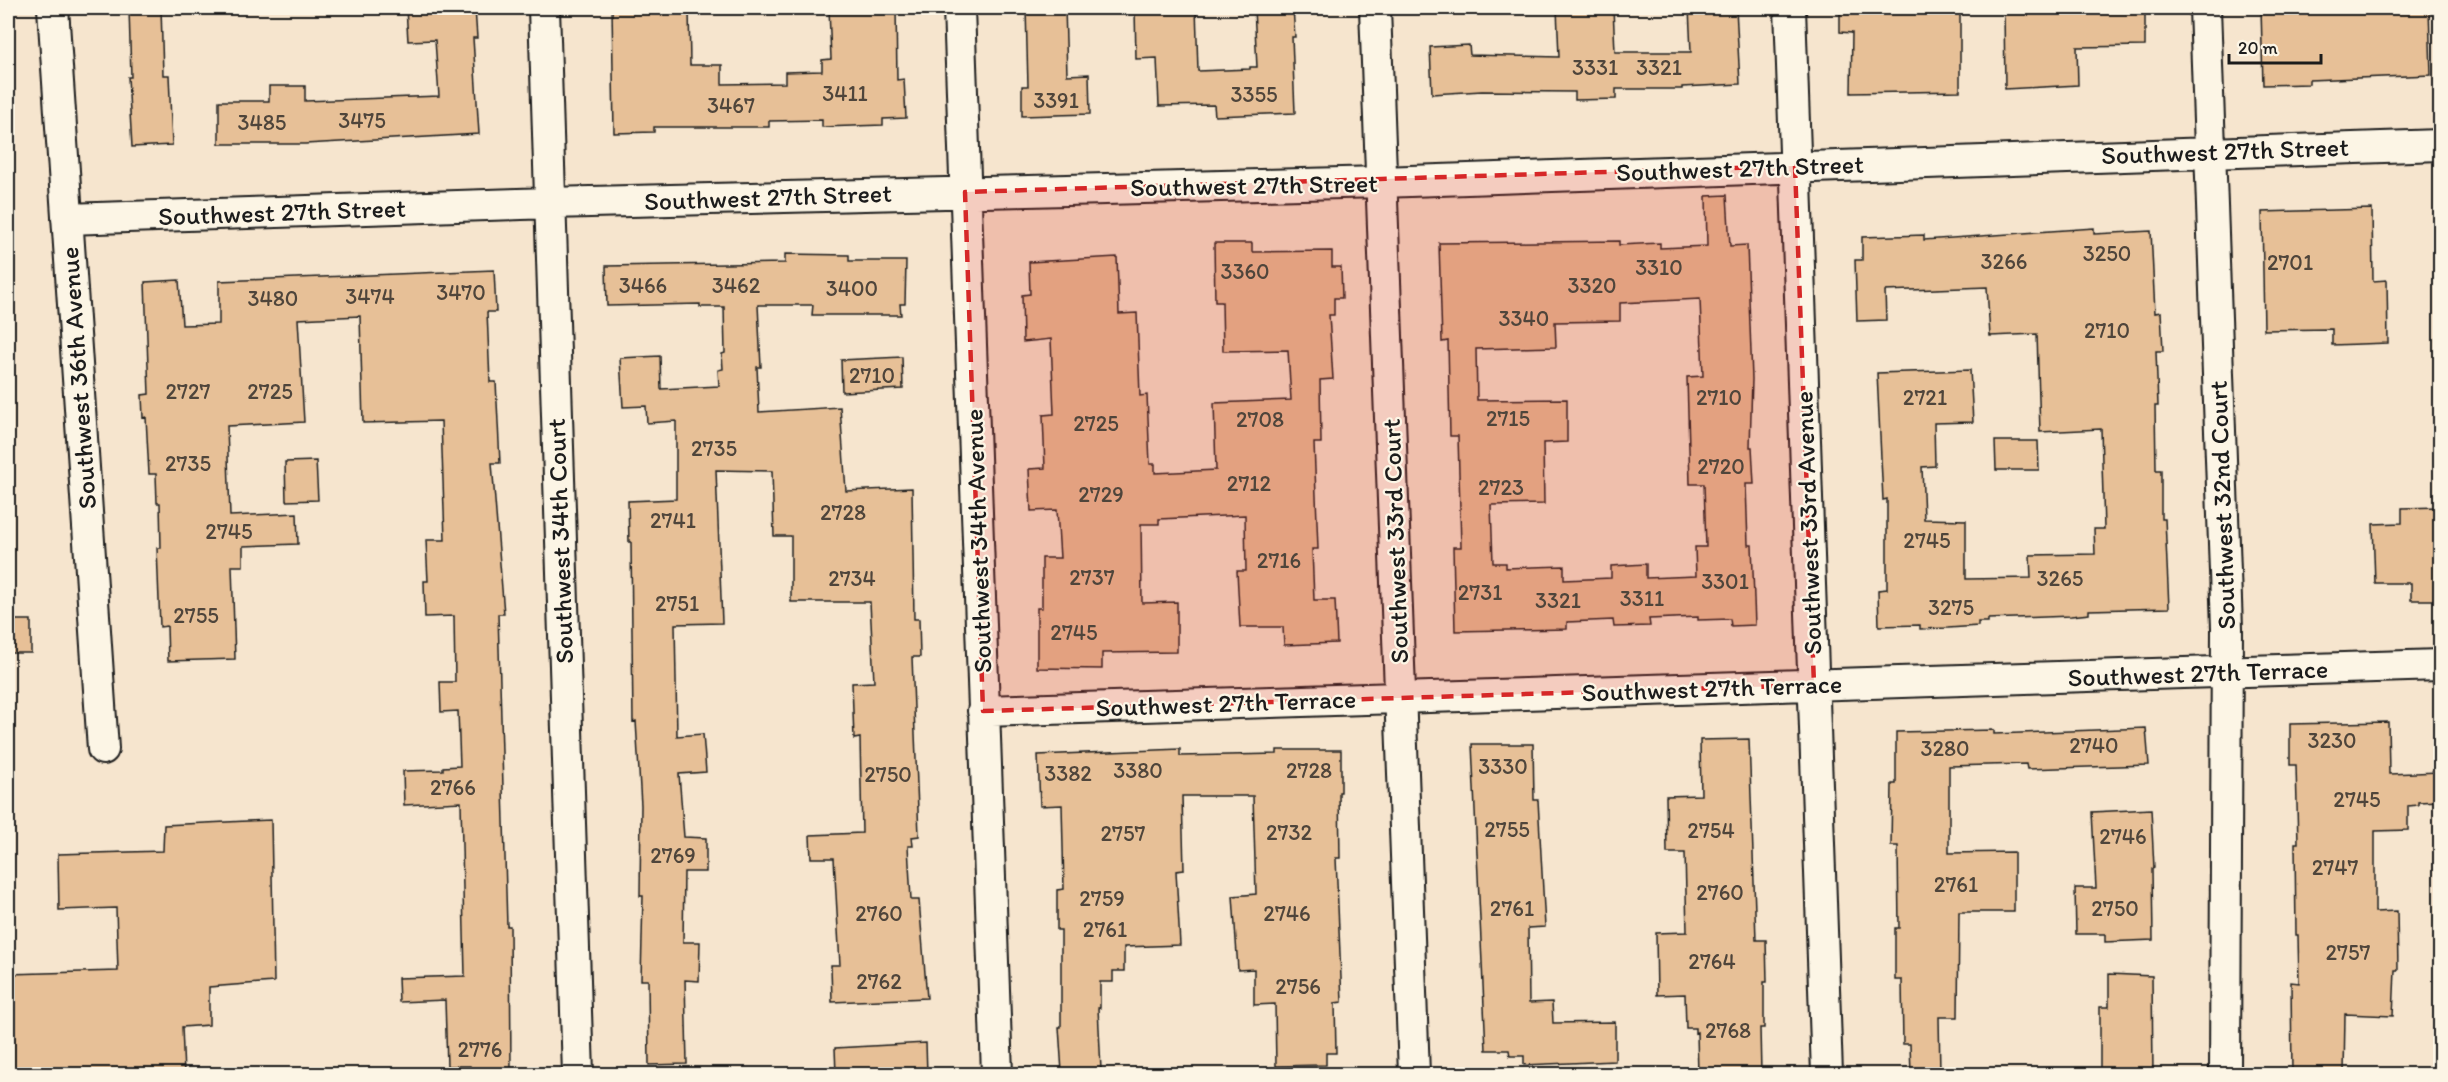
<svg xmlns="http://www.w3.org/2000/svg" width="2448" height="1082" font-family="Itim,sans-serif">
<style>
.building{fill:#e7c097;stroke:#1c1c1c;stroke-width:1.5;fill-rule:evenodd}
.lines{fill:none;stroke-linecap:round;stroke-linejoin:round}
.minor-casing{stroke:#1c1c1c;stroke-width:34}
.minor{stroke:#fcf5e5;stroke-width:30}
.marked{fill:#d62828;fill-opacity:0.2;stroke:#d62828;stroke-width:4.5;stroke-dasharray:12 8;stroke-linejoin:round}
.labels{text-anchor:middle;stroke-width:4.5;stroke-linejoin:round;paint-order:stroke}
.number-label{font-size:22px;fill:#4f453b}
.street-label{font-size:26px;fill:#1c1c1c;stroke:#fcf5e5}
</style>
<rect width="100%" height="100%" fill="#f6e5ce"/>
<filter id="ink" filterUnits="userSpaceOnUse"><feTurbulence type="fractalNoise" baseFrequency=".0167" numOctaves="2"/><feDisplacementMap in="SourceGraphic" scale="12" xChannelSelector="R" yChannelSelector="G"/><feConvolveMatrix kernelMatrix="1 2 1 2 8 2 1 2 1" color-interpolation-filters="sRGB"/></filter>
<g filter="url(#ink)">
<path class="building" d="M129,8H161L163,75H169L172,145L132,147L128,77H131Z
M406,8H475L477,38H473L479,134L305,144H219V101H269V86H305V101L439,96L435,40L408,41Z
M612,8H689L690,65H722V84L785,83V72L822,71V60L831,59L829,8H896L897,80L904,79L906,118L883,119V125L822,127V120L769,121V127H654V132L614,133Z
M1026,8H1065L1067,75L1089,74L1090,114L1022,116V86H1028Z
M1135,8H1196L1198,71L1250,69V67H1257L1254,8H1293L1295,37H1292L1295,113L1215,116L1214,105L1159,106L1157,58L1136,59Z
M1557,8H1613L1615,52H1691L1689,8H1736L1740,84L1682,87V89H1616V99L1575,100V92L1482,91L1432,94L1430,47L1469,45L1470,55L1559,57Z
M1840,8H1960V91L1851,93L1852,33L1840,32Z
M2004,8H2145V46L2077,47L2078,85L2005,89Z
M2261,8H2429L2431,75L2309,80V84L2263,85Z
M1727,195L1730,246L1747,245L1752,379L1750,447H1752L1754,484H1746L1748,545H1752L1755,625L1731,626L1730,619L1698,620V617L1649,619L1650,626L1614,627L1613,620L1567,622V629L1455,631L1453,547H1461L1458,436H1450L1448,341L1442,342L1439,243L1619,241V245L1660,243V248L1707,246L1706,196ZM1700,299L1703,376L1687,377L1690,484H1704L1706,547H1695L1696,576L1646,578V564L1611,566V578L1564,580V566L1506,568V563H1493L1491,505L1544,504L1543,443L1567,442V399L1477,400L1476,349L1556,347L1555,322L1620,321V303Z
M2372,209L2373,281L2387,280L2388,343L2332,345V329L2264,330L2262,212Z
M2094,228V234L2151,231L2155,313L2161,312L2163,351H2156L2158,406H2155L2156,470H2161V519H2165L2169,608L2089,610V614L2071,616L1988,619V622H1978V626L1948,628L1920,629V625L1879,626L1878,590L1887,589V499L1883,500L1877,373L1970,370L1973,422L1934,423L1935,466L1922,467L1924,519L1966,520V579L2031,578L2030,555L2095,554L2094,529H2104L2101,429L2040,432L2037,334L1990,336L1987,287L1885,291L1886,320L1857,321L1855,260H1862V237L1924,235V240Z
M1214,243H1252V252L1332,251V267H1341L1342,298H1334V315H1329L1333,379L1320,380L1321,443H1314L1318,549H1312L1314,600H1335L1337,643L1284,645L1283,627H1240L1237,571H1246L1245,515L1159,519V524H1141L1142,603L1177,602V652L1102,653V669L1037,668V608H1042V558H1060L1057,510L1031,511L1029,469L1045,468L1043,415L1054,414L1051,339L1023,342L1022,295L1030,294L1029,262L1117,257L1119,314L1137,313L1140,396L1147,395L1150,464H1155V473L1216,470L1214,403L1291,400L1288,350L1223,351L1222,302H1215Z
M785,254L849,255V261H906L905,304H900L901,315H812L813,305H758L761,367H757L759,412L840,407L846,491L912,488L914,619H919L920,657H912L919,836L912,837L913,846H908L911,900H919L927,998L832,1002L831,965H840L834,858H811L810,835L862,833L860,738L854,739L852,683L874,682L870,602H791V536H774L772,471L716,470L722,623L675,624L677,736L703,734L706,772L679,774L684,837L706,838V872H684L683,942H700L699,981L685,980L687,1064L649,1065L648,980H641L643,896H640L641,805L636,721L633,722L631,542H629L628,501L676,499V421L647,423L646,406L623,407L620,358L660,356L661,389L719,386L718,370L723,369L722,354L725,353L724,307H700V304L607,306L606,266L785,263Z
M494,270L496,312H487L490,382H496L500,463H492L504,614H498L507,926H510L511,1074H471L470,1066H447L445,1000L399,1002L398,978L465,976L461,802L404,805L403,771L443,770V767L460,766L458,711L441,712L440,682H455L454,616L425,617L424,581H428L426,540H445L441,421L363,423L360,316L298,319L304,422L227,426L230,516L297,513L298,544L243,546V566H232L235,659L168,661L167,626L160,627L157,548H161L160,503H157L156,474H149L146,417L143,418L142,395L149,394L145,282L179,280L182,325L219,324V281Z
M902,357L903,389L842,392L841,360Z
M1995,441H2038L2039,470H1996Z
M316,461L318,500L286,501L285,462Z
M2440,507V600H2411V583H2375L2373,524L2402,523V508Z
M8,620H31V653H8Z
M2388,722L2389,774L2440,772V801L2418,802V805L2408,806V830L2375,831V912L2397,911L2398,970H2395L2393,1016L2345,1014L2344,1074H2292L2291,982L2299,983L2298,935H2296L2295,843H2298L2296,765H2290V724Z
M2146,728L2149,765L2027,769L2026,764L1949,766V853L2014,852V912H1959L1958,1017H1939L1940,1074H1911L1910,1044H1903L1902,980H1895V928H1899L1898,846H1891L1892,784H1896V732L1994,730V734Z
M1749,739L1756,940H1766L1767,982H1764V1028H1760L1761,1074H1698L1697,1032L1695,1033V1028H1686L1685,994L1657,995L1656,933L1687,932L1685,853H1667L1666,796L1701,795L1700,740Z
M1472,744H1533L1534,800H1538L1545,927L1528,928L1529,1003L1552,1002L1553,1023L1615,1022V1061L1524,1065V1056H1510L1509,1050H1486Z
M1180,749V756L1277,754V750H1341V792H1339L1340,858H1336L1342,1002L1335,1003L1336,1053H1326V1065L1276,1066L1275,1004L1254,1005V969L1238,970L1233,896L1256,894L1253,796H1182L1184,870L1176,871L1180,945L1124,947V971H1113V982H1100V1008H1098L1101,1070L1062,1072L1059,1027H1061V930H1057V890L1064,889L1062,805L1040,806L1038,755Z
M2151,809L2154,868L2152,869L2153,940L2105,942V934H2076L2075,888H2096L2092,812Z
M271,820L274,982L209,987V1025L182,1027L184,1074H8V974L118,971L116,908L59,910L58,854L163,851L164,825Z
M2109,974L2152,976L2153,1074H2100V1007H2109Z
M926,1043L927,1074H836L835,1048Z"/>
<g class="lines">
<defs>
<path id="minor" d="M53,8L103,749
M544,8L578,1074
M959,8L997,1074
M1375,8L1414,1074
M1790,8L1827,1074
M2205,8L2227,628L2225,1074
M67,219L550,203L1381,182L2440,145
M983,711L2440,665"/>
</defs>
<use href="#minor" class="minor-casing"/>
<use href="#minor" class="minor"/>
</g>
</g>
<path class="marked" d="M1795,166L1814,685L983,711L965,192Z"/>
<g class="labels">
<g class="number-label">
<text x="1595" y="75">3331</text>
<text x="1659" y="75">3321</text>
<text x="845" y="101">3411</text>
<text x="1254" y="102">3355</text>
<text x="1056" y="108">3391</text>
<text x="731" y="113">3467</text>
<text x="362" y="128">3475</text>
<text x="262" y="130">3485</text>
<text x="2107" y="261">3250</text>
<text x="2004" y="269">3266</text>
<text x="2290" y="270">2701</text>
<text x="1659" y="275">3310</text>
<text x="1245" y="279">3360</text>
<text x="643" y="293">3466</text>
<text x="736" y="293">3462</text>
<text x="1592" y="293">3320</text>
<text x="852" y="296">3400</text>
<text x="461" y="300">3470</text>
<text x="370" y="304">3474</text>
<text x="273" y="306">3480</text>
<text x="1524" y="326">3340</text>
<text x="2107" y="338">2710</text>
<text x="872" y="383">2710</text>
<text x="188" y="399">2727</text>
<text x="270" y="399">2725</text>
<text x="1719" y="405">2710</text>
<text x="1925" y="405">2721</text>
<text x="1508" y="426">2715</text>
<text x="1260" y="427">2708</text>
<text x="1096" y="431">2725</text>
<text x="714" y="456">2735</text>
<text x="188" y="471">2735</text>
<text x="1721" y="474">2720</text>
<text x="1249" y="491">2712</text>
<text x="1501" y="495">2723</text>
<text x="1101" y="502">2729</text>
<text x="843" y="520">2728</text>
<text x="673" y="528">2741</text>
<text x="229" y="539">2745</text>
<text x="1927" y="548">2745</text>
<text x="1279" y="568">2716</text>
<text x="1092" y="585">2737</text>
<text x="852" y="586">2734</text>
<text x="2060" y="586">3265</text>
<text x="1725" y="589">3301</text>
<text x="1480" y="600">2731</text>
<text x="1642" y="606">3311</text>
<text x="1558" y="608">3321</text>
<text x="677" y="611">2751</text>
<text x="1951" y="615">3275</text>
<text x="196" y="623">2755</text>
<text x="1074" y="640">2745</text>
<text x="2332" y="748">3230</text>
<text x="2094" y="753">2740</text>
<text x="1945" y="756">3280</text>
<text x="1503" y="774">3330</text>
<text x="1138" y="778">3380</text>
<text x="1309" y="778">2728</text>
<text x="1068" y="781">3382</text>
<text x="888" y="782">2750</text>
<text x="453" y="795">2766</text>
<text x="2357" y="807">2745</text>
<text x="1507" y="837">2755</text>
<text x="1711" y="838">2754</text>
<text x="1289" y="840">2732</text>
<text x="1123" y="841">2757</text>
<text x="2123" y="844">2746</text>
<text x="673" y="863">2769</text>
<text x="2335" y="875">2747</text>
<text x="1956" y="892">2761</text>
<text x="1720" y="900">2760</text>
<text x="1102" y="906">2759</text>
<text x="1512" y="916">2761</text>
<text x="2115" y="916">2750</text>
<text x="879" y="921">2760</text>
<text x="1287" y="921">2746</text>
<text x="1105" y="937">2761</text>
<text x="2348" y="960">2757</text>
<text x="1712" y="969">2764</text>
<text x="879" y="989">2762</text>
<text x="1298" y="994">2756</text>
<text x="1728" y="1038">2768</text>
<text x="480" y="1057">2776</text>
</g>
<g class="street-label">
<text transform="translate(2225 151) rotate(-2)" y="9">Southwest 27th Street</text>
<text transform="translate(1740 168) rotate(-2)" y="9">Southwest 27th Street</text>
<text transform="translate(1254 185) rotate(-1)" y="9">Southwest 27th Street</text>
<text transform="translate(768 197) rotate(-2)" y="9">Southwest 27th Street</text>
<text transform="translate(282 212) rotate(-2)" y="9">Southwest 27th Street</text>
<text transform="translate(78 378) rotate(-94)" y="9">Southwest 36th Avenue</text>
<text transform="translate(2222 505) rotate(-92)" y="9">Southwest 32nd Court</text>
<text transform="translate(1808 523) rotate(-92)" y="9">Southwest 33rd Avenue</text>
<text transform="translate(560 541) rotate(-92)" y="9">Southwest 34th Court</text>
<text transform="translate(978 541) rotate(-92)" y="9">Southwest 34th Avenue</text>
<text transform="translate(1395 541) rotate(-92)" y="9">Southwest 33rd Court</text>
<text transform="translate(2198 673) rotate(-2)" y="9">Southwest 27th Terrace</text>
<text transform="translate(1712 688) rotate(-2)" y="9">Southwest 27th Terrace</text>
<text transform="translate(1226 703) rotate(-2)" y="9">Southwest 27th Terrace</text>
</g>
</g>
<rect width="2448" height="1082" fill="none" stroke="#fcf5e5" stroke-width="30"/>
<rect x="15" y="15" width="2418" height="1052" fill="none" stroke="#1c1c1c" stroke-width="2" filter="url(#ink)"/>
<path d="M2229 54v9h92v-9" fill="none" stroke="#1c1c1c" stroke-width="3"/>
<text x="2238" y="54" font-size="18" fill="#1c1c1c" stroke="#fcf5e5" stroke-width="4.5" paint-order="stroke">20 m</text>
</svg>
